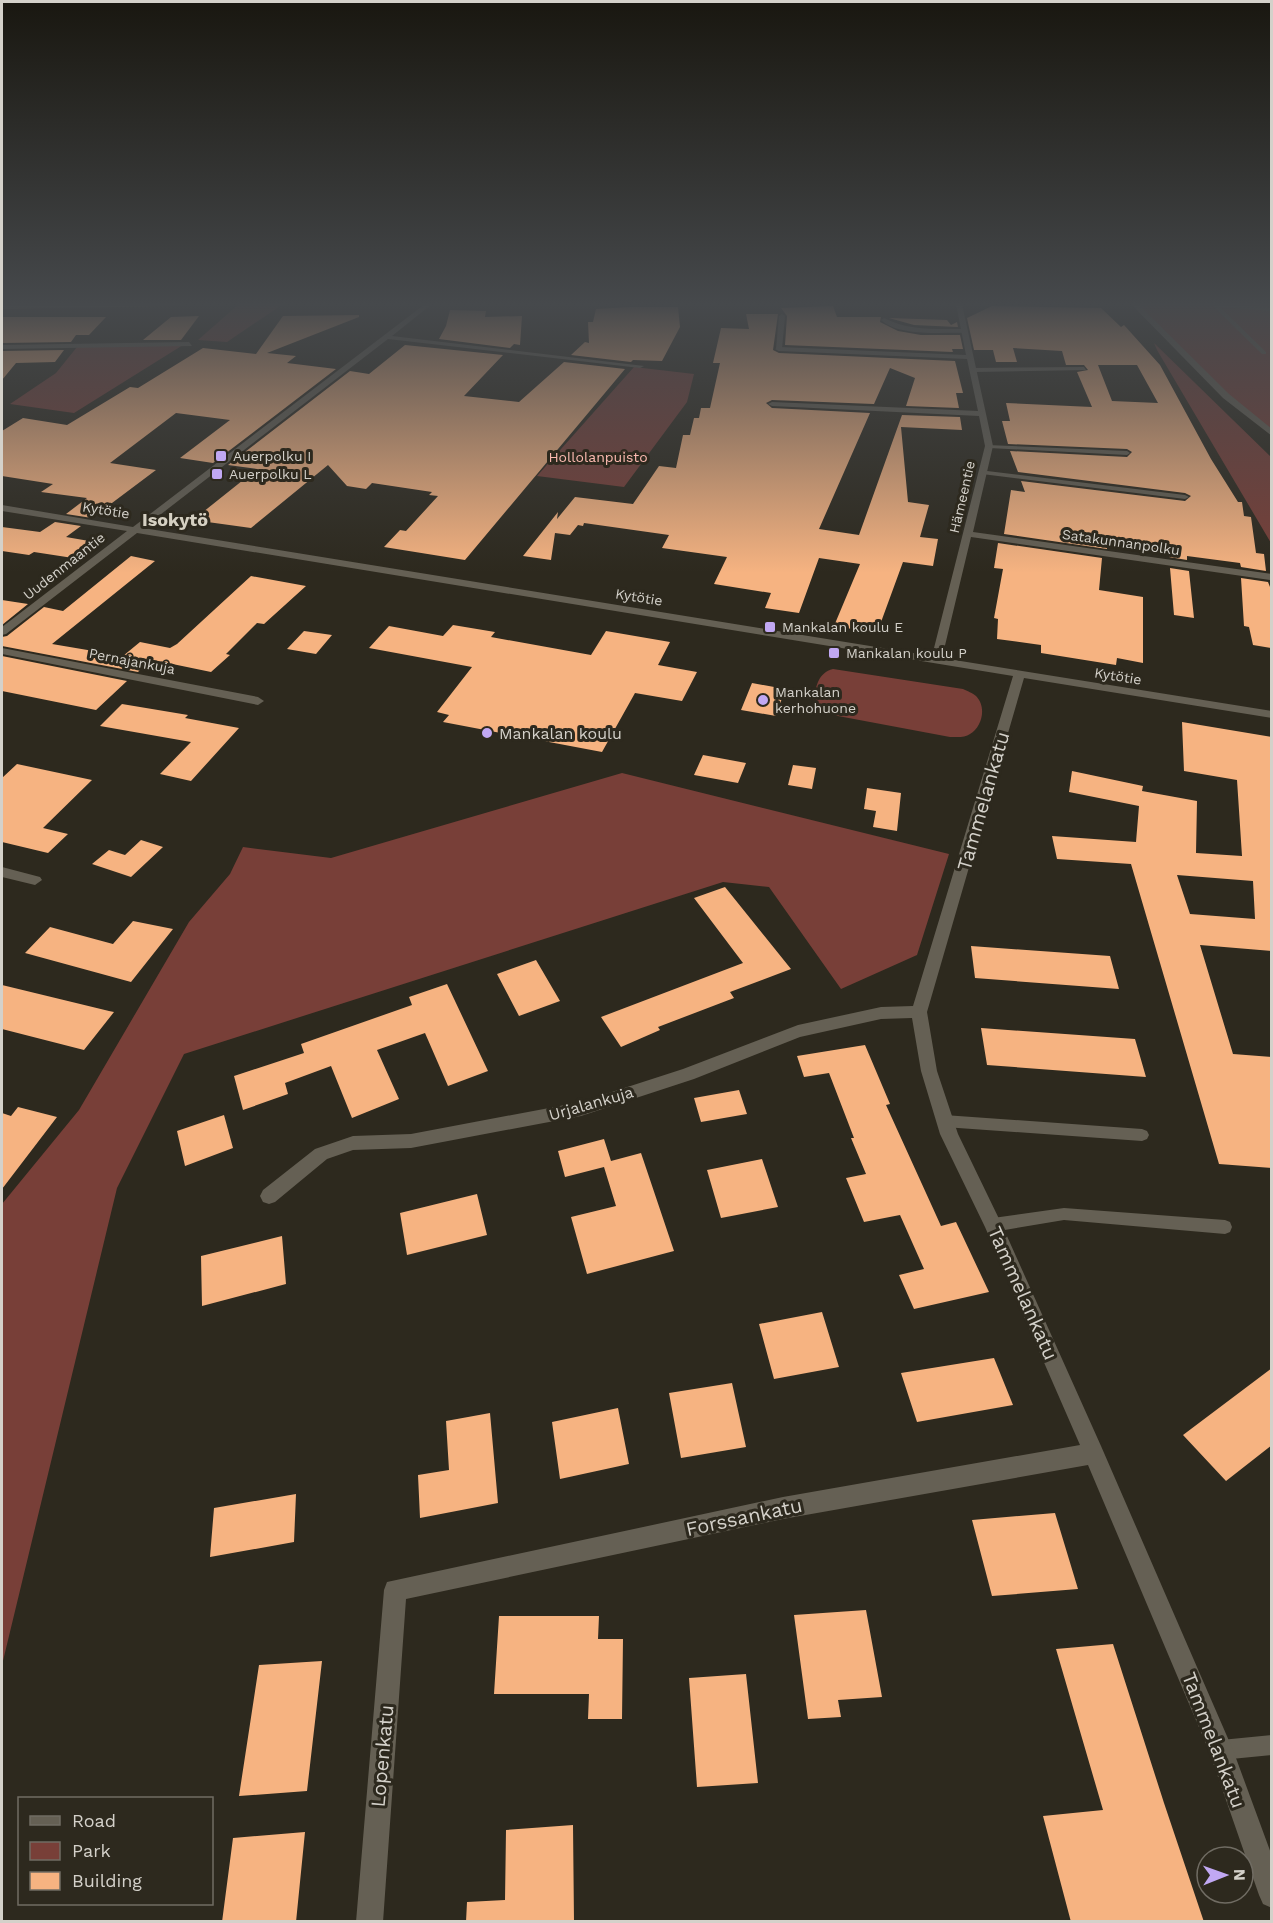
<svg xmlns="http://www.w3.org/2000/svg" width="1273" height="1923" font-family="'Work Sans',sans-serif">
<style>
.green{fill:#783f38}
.building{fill:#f6b381;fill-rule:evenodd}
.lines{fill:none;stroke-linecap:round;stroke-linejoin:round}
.service{fill:#656054;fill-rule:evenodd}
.minor{fill:#656054;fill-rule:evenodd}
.tertiary{fill:#656054;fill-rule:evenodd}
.poi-dot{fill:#c1a8f3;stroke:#2d291e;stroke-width:2}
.labels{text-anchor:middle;stroke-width:6;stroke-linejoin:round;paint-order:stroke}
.far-poi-label{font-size:14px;fill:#d4d1ca;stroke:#2d291e;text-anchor:start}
.far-park-label{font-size:14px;fill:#fdbbb1;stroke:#2d291e}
.far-street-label{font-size:14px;fill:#d4d1ca;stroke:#2d291e}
.poi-label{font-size:16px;fill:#d4d1ca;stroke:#2d291e;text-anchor:start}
.street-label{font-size:16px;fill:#d4d1ca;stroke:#2d291e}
.far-district-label{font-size:18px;font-weight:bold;fill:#d5d0c2;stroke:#2d291e}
.near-street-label{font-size:20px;fill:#d4d1ca;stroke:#2d291e}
</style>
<rect width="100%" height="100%" fill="#2d291e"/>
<path class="green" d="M239,304H283L227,342L198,340Z
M1134,304H1271V434L1226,396Z
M1154,343L1271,457V543L1157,350Z
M183,345L74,413L10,404L56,373L77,347Z
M634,367L694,374L687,402L624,487L537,476Z
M833,669L963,689C967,691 973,693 976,696C987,707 982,727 970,734C965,738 957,737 950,737L822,713L813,699C817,685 818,673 833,669Z
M622,773L949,854L917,955L841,989L769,887L723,882L184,1054L117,1188L2,1665V1204L79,1110L189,922L230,874L243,847L331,858Z"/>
<path class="building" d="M833,306L837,317H881L880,322L898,331L921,335H960L963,349H952L953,352L785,345L787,316L781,308Z
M992,306L1101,308L1121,327L1124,325L1160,365L1211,459L1238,502H1242L1244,516L1251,517L1256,553L1264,554L1266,571L1241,567L1240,563L1187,556V560L1169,557V553L1107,544V549L1004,534L1011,490L1025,492L1021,481L1185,501L1191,496L1185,493L1018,472L1010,451L1127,457L1132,452L1127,449L1008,444L1002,421H1010L1006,403L1092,407L1077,372L1088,370L1084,365H1066L1062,351L1013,348L1017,362H996L993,350H974L967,318ZM1098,365H1137L1158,403L1112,401Z
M629,307H678L680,327L662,361L633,360L631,362L571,355L585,342L589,343L588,322H593L596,309Z
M450,310L486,311L485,317L522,316L520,345L514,344L510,348L439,339L446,326Z
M746,314H778L773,350L779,353L955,361L963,393H956L959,408L906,406L915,378L890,368L874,404L772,400L766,403L772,408L870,413L819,529L859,535L902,415L960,417L962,430L901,427L908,502L929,505L920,537L938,539L933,566L903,562L877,633L834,626L860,564L819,558L799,613L765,608L771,593L714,584L727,557L662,548L669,535L584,523L583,526L578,525L570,535L555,533L551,560L523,556L558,512L557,519L575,497L633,504L659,466L676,468L683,435H690L694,418H699L701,408H710L720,363H713L721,328L749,329Z
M359,315V317L267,353L296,356L287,363L336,369L213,463L180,458L230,420L176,413L110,463L156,470L92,518L66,514L87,498L41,492L53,484L2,476V431L23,418L67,425L130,387L138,388L203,348L256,354L283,316Z
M199,316L181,340H143L171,317Z
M2,317H106L89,335H76L71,342L2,343Z
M889,318L947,320L951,325L957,322L958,327L914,325Z
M405,345L503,355L464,396L519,402L564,362L625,369L465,560L384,547L400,530L406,531L438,496L429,495L432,492L372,483L366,489L347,486L328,465L251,528L193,520L257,469L228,465L350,371L369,374Z
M64,350L55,362L16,363L2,380V351Z
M55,522L81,526L66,537L95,542L73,558L34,552L29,555L2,551V527L40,532Z
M998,543L1102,558L1099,590L1143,597V663L1117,658L1116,665L1041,653V645L997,639L998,619L994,618L1003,569L994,568Z
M131,556L155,561L52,644L123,656L140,642L170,648L177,644L251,576L306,586L264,624L257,623L226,654L230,655L211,672L158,661L153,666L146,664L138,672L2,646V637L7,636L44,607L63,611Z
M1170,568L1189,571L1194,618L1174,615Z
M1241,578L1268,582L1272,592L1271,648L1253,645L1249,627L1244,626Z
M2,600L28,604L2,625Z
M453,625L495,632L491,637L591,655L606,631L670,642L658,665L697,672L682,701L635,693L602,752L443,722L449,715L437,712L472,667L369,648L389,626L443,636Z
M304,631L332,635L316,654L287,649Z
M2,656L127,681L96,710L2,691Z
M752,683L785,689L776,716L741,710Z
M122,704L188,715L185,718L239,728L191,781L160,774L191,742L100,726Z
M1182,722L1272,737V951L1200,945L1233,1054L1272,1057V1168L1219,1164L1131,864L1057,859L1052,836L1136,842L1139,806L1069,792L1072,771L1143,786L1142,791L1197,801L1196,853L1242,856L1237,780L1184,771ZM1177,875L1253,881L1255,919L1190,914Z
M703,755L746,763L738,783L694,775Z
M17,764L92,780L43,828L68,834L48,853L2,842V778Z
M793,765L816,768L812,789L788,785Z
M867,788L901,793L897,831L873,827L876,811L864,809Z
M141,840L163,847L131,877L92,864L109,850L125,855Z
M725,887L791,969L730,992L734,998L658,1027L660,1030L621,1047L601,1017L743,963L694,898Z
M133,921L173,929L131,982L25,953L50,927L113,944Z
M971,946L1110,956L1119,989L975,978Z
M536,960L560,1001L519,1016L497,974Z
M447,984L488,1071L448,1086L425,1033L377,1050L399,1099L352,1118L331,1066L285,1083L288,1094L243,1110L234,1076L304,1053L301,1044L412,1005L409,997Z
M2,985L109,1011L114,1012L84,1050L2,1029Z
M981,1028L1135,1039L1146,1077L987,1065Z
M865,1045L890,1104L886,1105L941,1226L956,1222L989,1292L914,1309L899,1275L924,1269L900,1215L864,1222L846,1178L866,1174L851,1138H854L829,1073L804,1077L797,1056Z
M739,1090L747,1114L701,1122L694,1098Z
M18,1107L57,1117L2,1189V1113L11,1116Z
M224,1115L233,1148L185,1166L177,1131Z
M604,1139L611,1161L641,1153L674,1251L587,1274L571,1217L616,1206L604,1167L565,1177L558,1151Z
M762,1159L778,1207L721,1218L707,1170Z
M477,1194L487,1235L407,1255L400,1213Z
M282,1236L286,1284L202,1306L201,1256Z
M822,1312L839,1367L774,1379L759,1324Z
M994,1358L1013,1405L917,1422L901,1373Z
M1272,1368V1445L1226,1481L1183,1435Z
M732,1383L746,1447L681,1458L669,1393Z
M618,1408L629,1464L560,1479L552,1422Z
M490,1413L498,1503L420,1518L418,1475L449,1470L446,1421Z
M296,1494L294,1542L210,1557L214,1508Z
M1055,1513L1078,1589L992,1596L972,1520Z
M866,1610L882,1697L838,1700L841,1717L808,1719L794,1615Z
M499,1616H599L598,1639H623L622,1719H588L589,1694H494Z
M1113,1644L1164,1803L1204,1922H1071L1043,1816L1103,1810L1056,1649Z
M322,1661L307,1791L239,1796L259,1665Z
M746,1674L758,1783L697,1787L689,1678Z
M573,1825L574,1922H466L467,1902L505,1900L506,1830Z
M305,1832L296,1922H222L233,1838Z"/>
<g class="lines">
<path class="service" d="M1211,304L1272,307V311L1220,307L1266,352V354H1262Z
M782,314L785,316L782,349L779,351L776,349L779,316Z
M884,318C909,331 937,329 965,329L968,331L965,333C941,332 900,337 881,320Z
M1084,367L1086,370L973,372L970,370L973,368Z
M987,445L1127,451L1130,453L1127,455L989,448L986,446Z
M979,470L1185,495L1189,497L1185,499L982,474H979Z
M944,1115L1142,1129L1147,1131L1149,1135L1147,1139L1142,1141L944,1127L939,1125L937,1121L939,1117Z
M1064,1208L1225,1220L1230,1222L1232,1227L1230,1232L1225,1234L1064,1220L993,1232L988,1230L986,1225L988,1220L993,1218Z
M1272,1735V1755L1221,1760L1214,1757L1211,1750L1214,1743L1221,1740Z"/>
<path class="minor" d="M181,304L178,306L2,309V305Z
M425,304H432L392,336L644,366L640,368L388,339L143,528L932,656L985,446L979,416L772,406L768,404L772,402L978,411L967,359L779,351L775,349L779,347L966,355L956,304H962L993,446L973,532L1272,574L1270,580L971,537L942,658L1272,711V718L1024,678L927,1012L937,1071L958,1134L1002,1225L1101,1446L1233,1750L1272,1856V1908L1263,1904L1259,1895L1209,1751L1088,1465L783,1519L406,1599L383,1922H356L384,1590L387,1582L783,1497L1080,1445L985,1227L940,1134L921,1071L912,1018L881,1019L800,1037L694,1079L581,1116L411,1148L353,1150L327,1159L275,1202L269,1204L263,1202L260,1196L263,1190L315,1149L353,1136L411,1134L581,1102L683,1069L798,1025L881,1007L913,1006L1013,676L137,533L6,634L2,635V627L127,531L2,511V505L133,527Z
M189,342L192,346L2,349V345Z
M2,648L258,697L264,701L258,705L2,654Z
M2,867L40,877L42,880L35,885L2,877Z"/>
<path class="tertiary" d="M1131,304H1138L1229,394L1272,429V436L1223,398Z"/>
</g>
<linearGradient id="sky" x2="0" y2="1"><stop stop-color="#191710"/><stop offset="0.53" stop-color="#46494c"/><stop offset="1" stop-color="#46494c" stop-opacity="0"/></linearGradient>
<rect width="1273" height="573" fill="url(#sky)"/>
<g class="poi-dot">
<rect x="215" y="450" width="12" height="12" rx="3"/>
<rect x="211" y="468" width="12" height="12" rx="3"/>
<rect x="764" y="621" width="12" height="12" rx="3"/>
<rect x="828" y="647" width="12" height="12" rx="3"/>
<circle cx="763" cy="700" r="6"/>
<circle cx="487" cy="733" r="6"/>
</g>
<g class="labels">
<g class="far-poi-label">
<text x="233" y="461">Auerpolku I</text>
<text x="229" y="479">Auerpolku L</text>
<text x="782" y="632">Mankalan koulu E</text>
<text x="846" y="658">Mankalan koulu P</text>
<text x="775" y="697">Mankalan<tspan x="775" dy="16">kerhohuone</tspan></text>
</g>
<g class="far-park-label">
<text x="598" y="462">Hollolanpuisto</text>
</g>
<g class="far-street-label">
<text transform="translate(962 497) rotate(-77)" y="5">Hämeentie</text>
<text transform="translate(106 510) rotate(9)" y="5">Kytötie</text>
<text transform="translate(1121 542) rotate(8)" y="5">Satakunnanpolku</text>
<text transform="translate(64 566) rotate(-38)" y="5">Uudenmaantie</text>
<text transform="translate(639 597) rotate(9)" y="5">Kytötie</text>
<text transform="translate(132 661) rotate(11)" y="5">Pernajankuja</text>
<text transform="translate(1118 676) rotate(9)" y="5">Kytötie</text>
</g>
<g class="poi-label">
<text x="499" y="739">Mankalan koulu</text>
</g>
<g class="street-label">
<text transform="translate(591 1103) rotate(-16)" y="6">Urjalankuja</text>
</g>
<g class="far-district-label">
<text x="175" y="526">Isokytö</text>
</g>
<g class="near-street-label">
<text transform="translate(983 801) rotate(-74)" y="7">Tammelankatu</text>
<text transform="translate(1023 1293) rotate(66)" y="7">Tammelankatu</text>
<text transform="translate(744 1517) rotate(-12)" y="7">Forssankatu</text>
<text transform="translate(1214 1740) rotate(69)" y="7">Tammelankatu</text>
<text transform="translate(382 1756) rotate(-85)" y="7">Lopenkatu</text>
</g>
</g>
<rect width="1273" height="1923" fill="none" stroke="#d4d1ca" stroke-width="6"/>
<rect x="18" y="1797" width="195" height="108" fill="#2d291e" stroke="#706c63" stroke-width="1.5"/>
<rect x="30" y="1816" width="30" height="9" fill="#656054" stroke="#706c63" stroke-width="1.5"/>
<text x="72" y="1827" font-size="18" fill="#d4d1ca">Road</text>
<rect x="30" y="1842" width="30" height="18" fill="#783f38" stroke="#706c63" stroke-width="1.5"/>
<text x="72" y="1857" font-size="18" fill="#d4d1ca">Park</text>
<rect x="30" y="1872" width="30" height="18" fill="#f6b381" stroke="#706c63" stroke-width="1.5"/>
<text x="72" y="1887" font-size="18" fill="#d4d1ca">Building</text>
<g transform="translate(1225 1875) rotate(89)"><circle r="28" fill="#2d291e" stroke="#706c63" stroke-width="1.5"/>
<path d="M0-4.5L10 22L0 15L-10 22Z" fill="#c1a8f3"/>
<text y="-9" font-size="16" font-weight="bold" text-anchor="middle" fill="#d4d1ca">N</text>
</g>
</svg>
